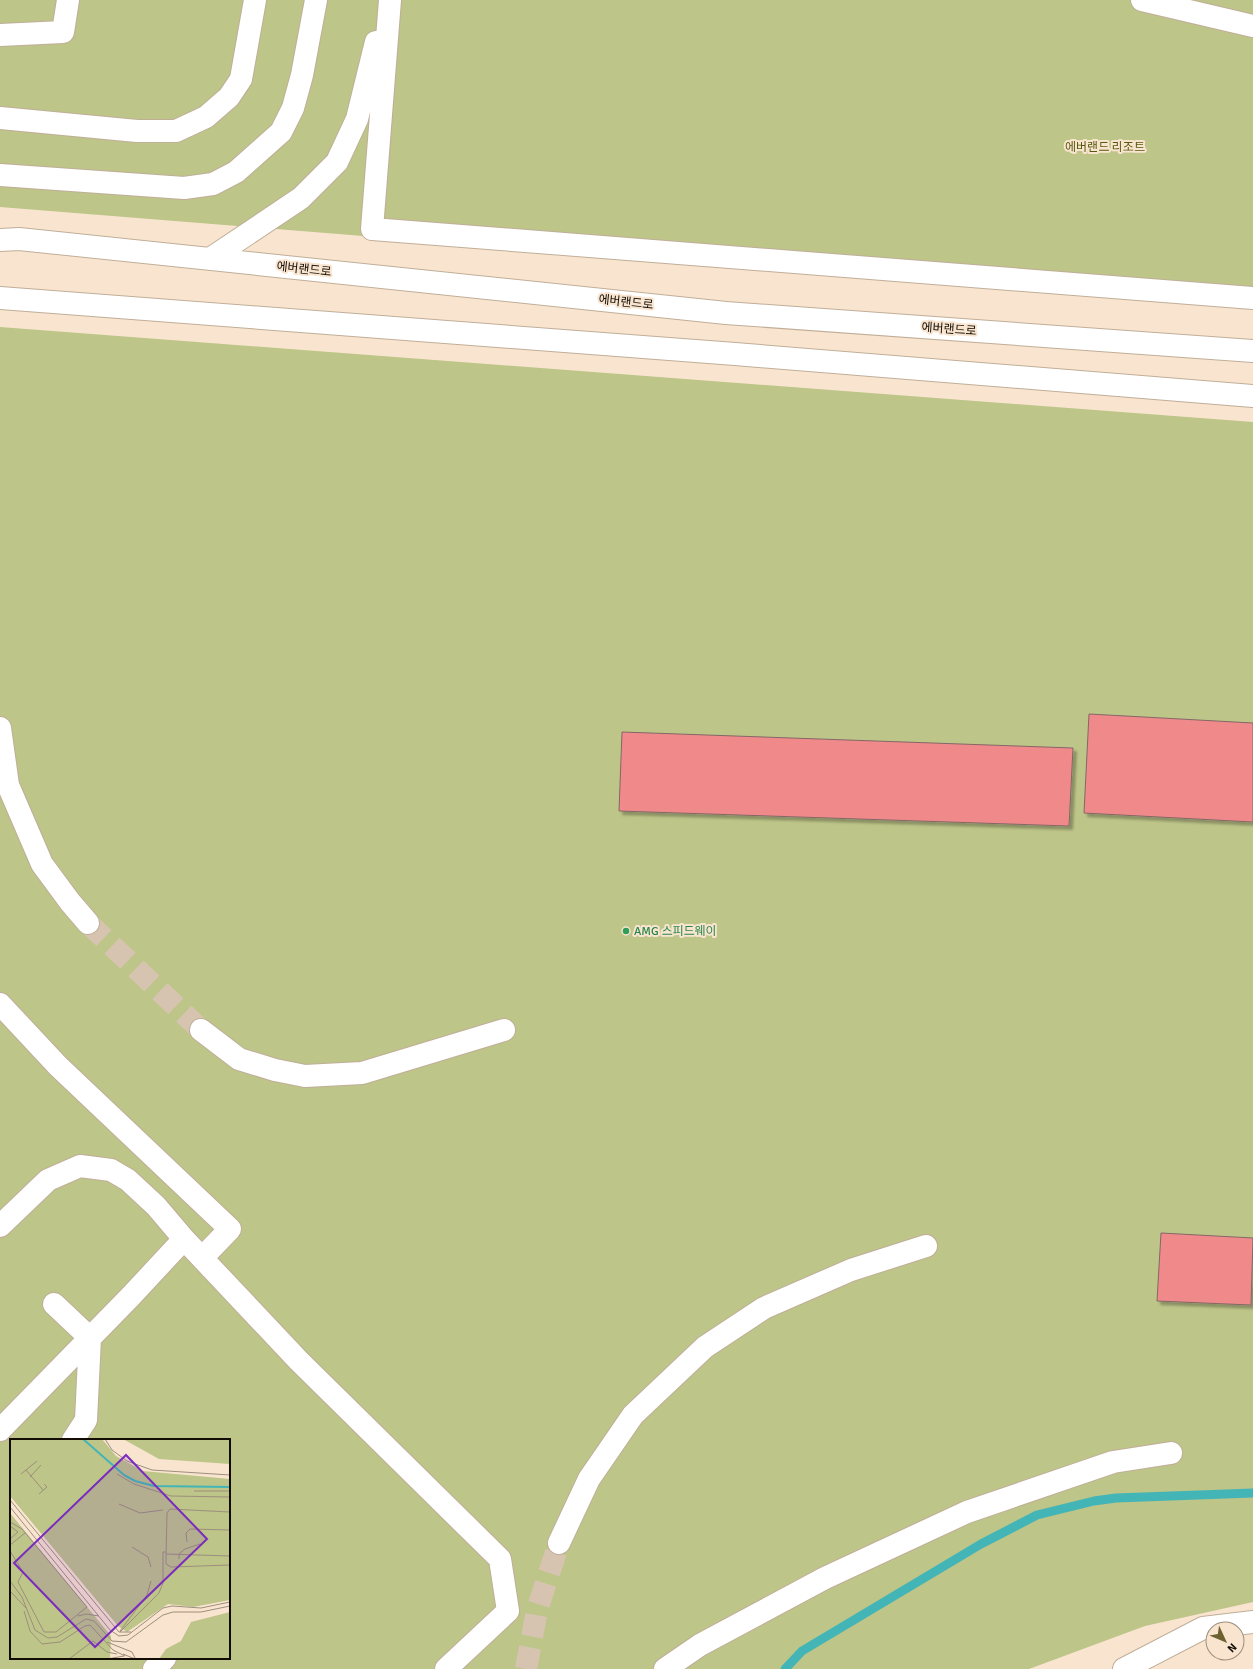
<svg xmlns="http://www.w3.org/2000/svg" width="1253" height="1669" font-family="Signika,'Noto Sans KR',sans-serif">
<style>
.green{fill:#bdc588;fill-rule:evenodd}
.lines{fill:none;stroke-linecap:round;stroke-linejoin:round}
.stream{stroke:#43b5b7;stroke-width:9}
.building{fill:#f0898a;stroke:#846767;filter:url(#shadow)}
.minor-tunnel{stroke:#d6c4b1;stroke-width:22;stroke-dasharray:22 11;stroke-linecap:butt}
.minor-casing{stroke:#c0ae99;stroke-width:24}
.minor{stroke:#fff;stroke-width:22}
.leisure-dot{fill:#2e9e5b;stroke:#f9e5cf;stroke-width:1.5}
.labels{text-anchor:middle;stroke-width:4;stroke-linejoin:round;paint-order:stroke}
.park-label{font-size:12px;fill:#545a0f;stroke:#f9e5cf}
.street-label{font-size:12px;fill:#120c05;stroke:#f9e5cf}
.leisure-label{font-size:12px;fill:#27864d;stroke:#f9e5cf;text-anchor:start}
.inset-river{fill:none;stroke:#43b5b7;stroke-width:2}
.inset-road{fill:none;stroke:#9d8e7e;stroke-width:1}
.view{fill:#7b2cbf;fill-opacity:0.15;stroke:#7b2cbf;stroke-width:2}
.inset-edge{fill:none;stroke:#120c05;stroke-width:2}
</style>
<defs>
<filter id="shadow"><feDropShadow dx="3.5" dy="3.5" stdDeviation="1" flood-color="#0004"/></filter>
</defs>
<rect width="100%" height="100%" fill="#f9e5cf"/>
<path class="green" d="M0,0H1253V307L0,207Z
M0,327L1253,422V1602L1145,1626L1029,1669H0ZM11,1440H229V1658H11Z"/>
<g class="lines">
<path class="stream" d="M785,1669L802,1651L981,1544L1037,1515L1094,1501L1116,1498L1253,1493"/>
</g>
<path class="building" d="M1089,714L1253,723V822L1084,813Z
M622,732L1073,748L1069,826L619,811Z
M1161,1233L1253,1238L1251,1305L1157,1301Z"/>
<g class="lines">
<path class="minor-tunnel" d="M88,923L201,1030
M526,1669L537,1610L559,1543"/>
<defs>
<path id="minor" d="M390,0L372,229L1253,298
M1142,0L1253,26
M0,35L63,32L68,0
M0,118L137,131H176L206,117L229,97L241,79L255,0
M0,175L184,188L213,184L236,172L281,132L293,108L302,75L316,0
M0,240L19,239L726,313L1253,351
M210,259L301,198L337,162L357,119L376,42
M0,298L735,354L1253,396
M0,728L8,785L42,864L70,902L88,923
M0,1004L58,1066L230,1229L202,1258
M201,1030L239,1059L275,1070L305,1076L362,1073L504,1030
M0,1226L48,1180L80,1166L111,1170L128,1180L156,1206L184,1239L299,1361L500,1559L508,1611L446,1669
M54,1304L90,1338L86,1420L73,1440
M0,1430L131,1296L184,1239
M559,1543L589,1479L633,1415L705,1347L764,1308L851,1270L926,1246
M154,1669L165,1658
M665,1669L700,1645L825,1578L967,1512L1113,1462L1171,1453
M1124,1669L1203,1628L1253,1622"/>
</defs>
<use href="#minor" class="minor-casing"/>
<use href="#minor" class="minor"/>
</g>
<circle class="leisure-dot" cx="626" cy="931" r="4"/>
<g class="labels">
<g class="park-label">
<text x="1105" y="151">에버랜드 리조트</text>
</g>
<g class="street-label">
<text transform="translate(304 269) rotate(6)" y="4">에버랜드로</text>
<text transform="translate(626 302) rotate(6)" y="4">에버랜드로</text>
<text transform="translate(949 329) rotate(4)" y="4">에버랜드로</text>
</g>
<g class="leisure-label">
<text x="634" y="935">AMG 스피드웨이</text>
</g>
</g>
<g transform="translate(10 1439)">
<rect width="220" height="220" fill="#f9e5cf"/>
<path d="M0,0H92L106,17L133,32L220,40V161L183,168L158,165L117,193L108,187L0,57ZM113,0H220V25L149,20ZM0,74L101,197L100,220H0ZM220,173V220H149L156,210L171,202L181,183Z" fill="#bdc588"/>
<path class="inset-river" d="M73,0L114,36L125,42L144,47L220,48"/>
<path class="inset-road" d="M95,0L102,11L117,22L142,31L220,36M16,31L33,51M11,35L27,22M107,35L124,45L161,57L220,58M20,38L31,26M184,52H220M29,55L37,48L34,45M0,61L109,193H121M109,65L130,74L153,71M0,68L100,191L109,197L118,196L153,169L162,167L191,169L220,163M220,73L160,70L157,74L156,119V125L161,128L220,126M0,83L12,90L77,168L46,193H34L8,143L13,133L0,112M0,87L8,93L0,100M177,103L176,94L180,90L220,91M0,106L15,94M122,108L138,118L141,128M156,115L220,117M169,120V115L175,110L190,105M0,142L12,158L25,191L38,199L47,198L76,180L84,182L102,202L116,203L153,176L163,173H191L220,167M0,152L16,169M14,172L20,192L32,205L50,203L75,187L80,186L103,211L115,217M68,177L76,175L89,177M110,192L137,156L141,142M110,193L149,154L153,144V113H156M97,203L122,213L125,219M113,215L125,220M59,220L83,202L97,213L107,215M97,220L114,217"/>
<path class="view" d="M116,16L197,100L85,208L4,124Z"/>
<rect width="220" height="220" class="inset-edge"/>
</g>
<g transform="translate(1225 1641) rotate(134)"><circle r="19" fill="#f9e5cf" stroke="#9d8e7e"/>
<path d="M0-3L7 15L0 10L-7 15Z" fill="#6d622f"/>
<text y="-6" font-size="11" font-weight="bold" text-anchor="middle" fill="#120c05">N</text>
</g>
</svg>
